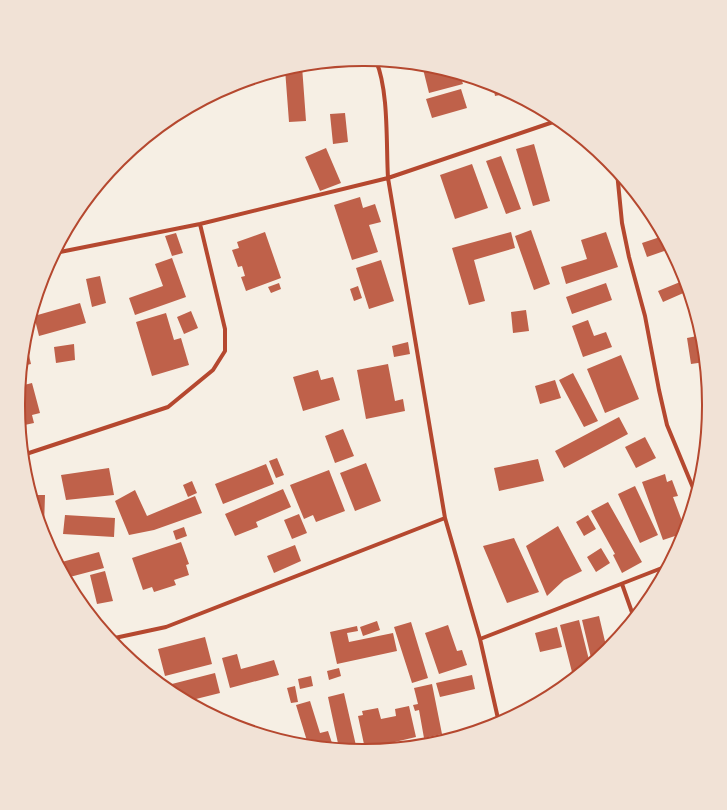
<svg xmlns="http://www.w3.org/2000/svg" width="727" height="810" font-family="Raleway,sans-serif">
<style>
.building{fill:#bf614a}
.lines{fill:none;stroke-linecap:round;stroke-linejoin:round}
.minor{stroke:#b5482f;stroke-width:4}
.rim{fill:none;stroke:#b5482f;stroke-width:2}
</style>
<rect width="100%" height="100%" fill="#f6efe4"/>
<path class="building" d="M422,65L460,75L463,84L429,93Z
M296,66H302L306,121L289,122L285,69Z
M493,85L505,90V94L495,96Z
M461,89L467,108L432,118L426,99Z
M345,113L348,142L333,144L330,114Z
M534,144L550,201L533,206L516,149Z
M326,148L341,183L320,191L305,157Z
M501,156L521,209L506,214L486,161Z
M472,164L488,208L455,219L440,175Z
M360,197L363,208L375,204L381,222L369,225L378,252L352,260L334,205Z
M645,206L651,213L657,224L653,226Z
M531,230L550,284L534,290L515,236Z
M265,232L281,278L246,291L241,277L245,276L242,266L238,267L232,250L239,248L237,242Z
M511,232L515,248L474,260L485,301L469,305L452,248Z
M606,232L618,267L566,284L561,267L587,259L581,240Z
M176,233L183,253L172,256L165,236Z
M663,236L670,249L647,257L642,243Z
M172,258L186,297L135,315L129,298L163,286L155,264Z
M381,260L394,301L369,309L356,268Z
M100,276L106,303L92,307L86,279Z
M685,280L688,291L663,302L658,291Z
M279,283L281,289L271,293L268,287Z
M606,283L612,300L572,314L566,297Z
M358,286L362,298L354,301L350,289Z
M80,303L86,323L39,336L34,316Z
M526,310L529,331L513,333L511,312Z
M191,311L198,328L184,334L177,317Z
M166,313L174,340L181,338L189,365L152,376L136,322Z
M588,320L594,336L606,332L612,347L583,357L572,326Z
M702,335L705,362L691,364L687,338Z
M408,342L410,354L394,357L392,346Z
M74,344L75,360L56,363L54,347Z
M28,351L31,364L22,366L23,352Z
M621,355L639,399L605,413L587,369Z
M388,364L395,401L403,399L405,411L366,419L357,370Z
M318,370L321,380L333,377L340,400L303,411L293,377Z
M573,373L598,421L584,427L559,380Z
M555,380L561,398L540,404L535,386Z
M32,383L40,413L32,415L34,423L20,426L18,405L20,386Z
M619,417L628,434L564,468L555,451Z
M343,429L354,456L335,463L325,436Z
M645,437L656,458L636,468L625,447Z
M277,458L284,475L276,478L269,461Z
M538,459L544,481L499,491L494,468Z
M366,463L381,501L355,511L340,473Z
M266,464L274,484L223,504L215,484Z
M109,468L114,495L66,500L61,475Z
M329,470L345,511L316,522L313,515L304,519L290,485Z
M665,474L667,482L672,480L678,496L673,497L685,529L684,533L663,540L642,482Z
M192,481L197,493L188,497L183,485Z
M635,486L658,535L640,543L618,494Z
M283,489L291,507L256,522L258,527L235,536L225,514Z
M135,490L147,516L195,496L202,513L154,530L129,535L115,501Z
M31,495H45L44,527H41Z
M608,502L642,562L622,573L613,555L615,554L591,511Z
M299,514L307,533L292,539L284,520Z
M65,515L115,518L114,537L63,534Z
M588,515L596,529L584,536L576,522Z
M558,526L582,571L564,580L547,596L526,546Z
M184,527L187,536L176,540L173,531Z
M514,538L539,592L507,603L483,546Z
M46,541H52V551Z
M181,542L189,564L186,565L189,575L174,580L176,585L154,592L152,587L143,590L132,558Z
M295,545L301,561L274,573L267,556Z
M601,548L610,563L596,572L587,557Z
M99,552L104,568L66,578L58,563Z
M105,571L113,601L97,604L90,575Z
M599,616L607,650L592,662L582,620Z
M579,620L590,664L573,676L560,625Z
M377,621L380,630L363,636L360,627Z
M411,622L428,678L412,683L394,627Z
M448,625L457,651L462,650L467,665L439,674L425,633Z
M357,626L358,631L347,633L349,642L393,633L397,651L337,664L330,632Z
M557,627L562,647L540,652L535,633Z
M205,637L212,664L165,676L158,649Z
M237,654L241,669L274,660L279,675L230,688L222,658Z
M339,668L341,676L329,680L327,671Z
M215,673L220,693L188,701L164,686Z
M472,675L475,689L440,697L436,683Z
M311,676L313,686L300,689L298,679Z
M432,684L442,734L424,738L419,710L415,711L413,705L418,704L414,688Z
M295,686L298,702L291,703L287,688Z
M344,693L357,750L339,748L328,697Z
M310,701L320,733L328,731L333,746L303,745V742L307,741L296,705Z
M409,706L416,737L365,749L358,716L363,715L362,711L378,708L381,719L396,716L395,709Z"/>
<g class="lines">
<path class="minor" d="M617,172L622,223L629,257L645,316L659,390L667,425L696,495
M55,253L200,224L388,178C386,145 389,91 376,61
M23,455L168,407L213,370L225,351V329L200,224
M622,584L634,618
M110,639L166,627L445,518
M480,639L667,566
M499,723L480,639L445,518L388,178L559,120"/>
</g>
<path d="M0 0H727V810H0ZM363 66H364A338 338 0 0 1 702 404V406A338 338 0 0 1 364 744H363A338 338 0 0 1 25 406V404A338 338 0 0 1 363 66Z" fill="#f1e2d6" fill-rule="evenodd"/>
<path class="rim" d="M363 66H364A338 338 0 0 1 702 404V406A338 338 0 0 1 364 744H363A338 338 0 0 1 25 406V404A338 338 0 0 1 363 66Z"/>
</svg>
